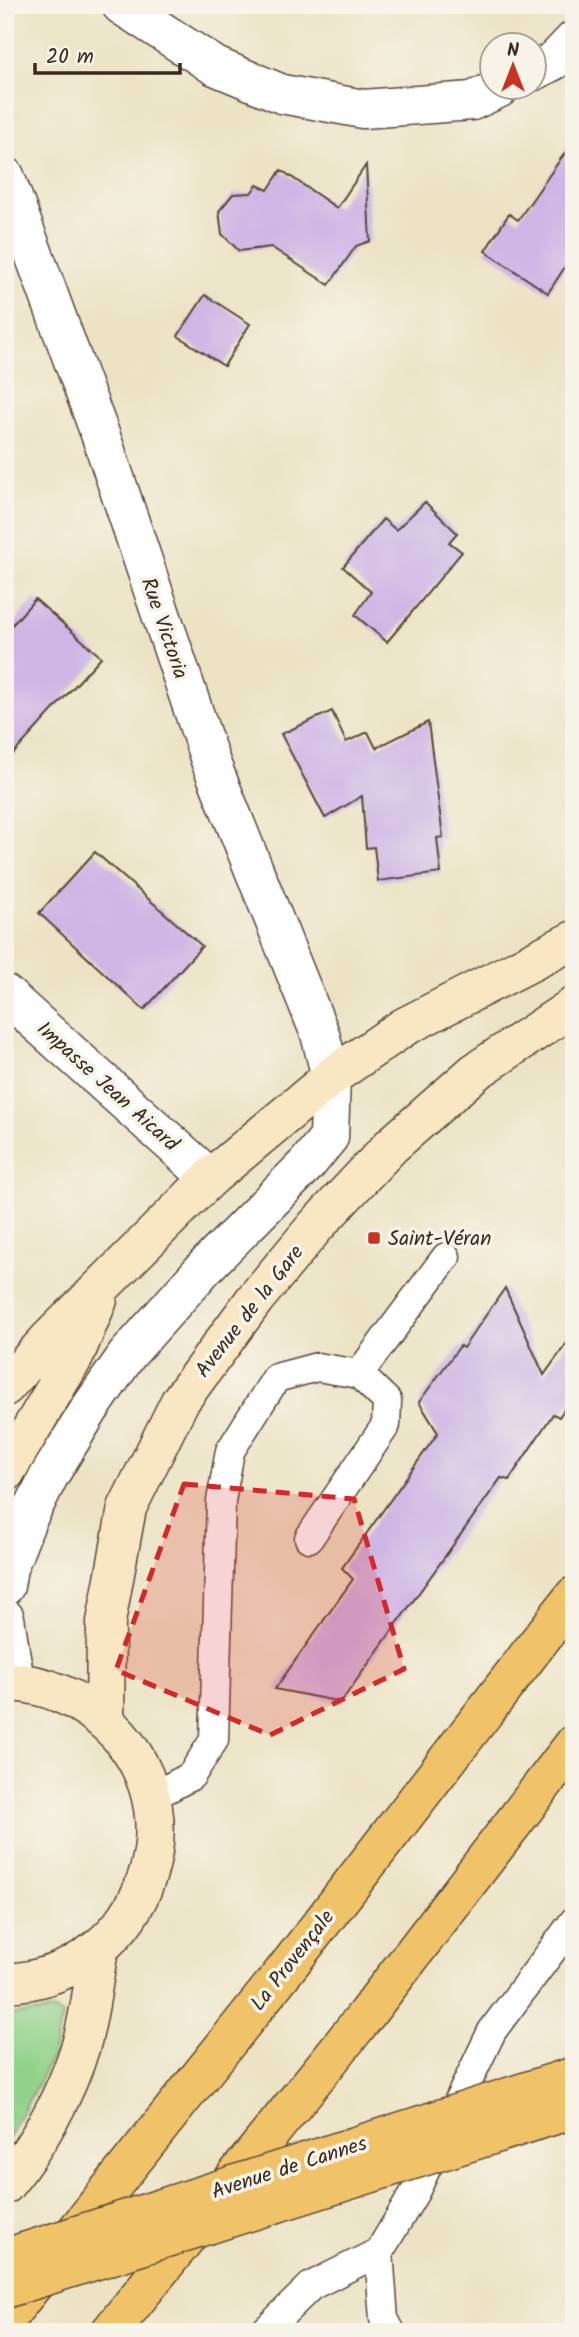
<svg xmlns="http://www.w3.org/2000/svg" width="579" height="2337" font-family="Kalam,sans-serif">
<style>
.green{fill:#8fd189;stroke:#657e54;stroke-width:2}
.building{fill:#cdb5e5}
.lines{fill:none;stroke-linecap:round;stroke-linejoin:round}
.lane-casing{stroke:#564637;stroke-width:31}
.street-casing{stroke:#564637;stroke-width:41}
.secondary-casing{stroke:#564637;stroke-width:41}
.highway-casing{stroke:#564637;stroke-width:41}
.lane{stroke:#fff;stroke-width:28}
.street{stroke:#fff;stroke-width:38}
.secondary{stroke:#f9e7c3;stroke-width:38}
.highway{stroke:#f1c369;stroke-width:38}
.primary-bridge-casing{stroke:#564637;stroke-width:41;stroke-linecap:butt}
.primary-bridge{stroke:#f1c369;stroke-width:38}
.marked{fill:#d62828;fill-opacity:0.2;stroke:#d62828;stroke-width:5;stroke-dasharray:14 9;stroke-linejoin:round}
.poi-dot{fill:#c8321e;stroke:#f7f3e8;stroke-width:2.5}
.labels{text-anchor:middle;stroke-width:7;stroke-linejoin:round;paint-order:stroke}
.street-label{font-size:21px;fill:#3b2a1e;stroke:#f7f3e8}
.poi-label{font-size:21px;fill:#3b2a1e;stroke:#f7f3e8;text-anchor:start}
</style>
<rect width="100%" height="100%" fill="#f7f3e8"/>
<filter id="ink" filterUnits="userSpaceOnUse"><feTurbulence type="fractalNoise" baseFrequency=".0143" numOctaves="2"/><feDisplacementMap in="SourceGraphic" scale="14" xChannelSelector="R" yChannelSelector="G"/><feConvolveMatrix kernelMatrix="1 2 1 2 8 2 1 2 1" color-interpolation-filters="sRGB"/></filter>
<filter id="wash" filterUnits="userSpaceOnUse"><feTurbulence type="fractalNoise" baseFrequency=".00686" numOctaves="4" result="noise"/><feDisplacementMap in="SourceGraphic" scale="28" xChannelSelector="R" yChannelSelector="G"/><feGaussianBlur stdDeviation="1.57" result="paint"/><feColorMatrix in="noise" values="0 0 0 0 0 0 0 0 0 0 0 0 0 0 0 0 0 1.4 0 .05"/><feComposite in="paint" operator="in"/></filter>
<g filter="url(#wash)">
<rect width="100%" height="100%" fill="#ece3c5"/>
<path class="green" d="M55,2011L63,2016L52,2057L5,2145V2015Z"/>
<g id="blocks">
<path class="building" d="M574,140V253L548,293L485,251L509,214L518,220Z
M366,165L370,241L356,246L329,285L271,247L239,251L222,234L219,211L233,194L251,193L257,185L268,190L281,170L337,208Z
M205,295L250,324L224,366L178,336Z
M425,502L457,533L449,542L462,552L387,642L355,615L371,592L343,567L383,519L396,530Z
M35,599L101,657L5,763V633Z
M332,711L346,742L368,732L376,748L428,722L443,837L437,838L441,873L378,881L374,847L366,848L362,796L325,818L281,734Z
M95,852L202,946L144,1010L39,913Z
M505,1288L544,1375L574,1333V1395L559,1417L553,1414L509,1480L501,1478L341,1702L275,1689L353,1579L342,1568L438,1433L419,1402L460,1346L463,1348Z"/>
</g>
</g>
<g filter="url(#ink)">
<use href="#blocks" fill-opacity="0" stroke="#564637" stroke-width="2"/>
<g class="lines">
<defs>
<path id="lane" d="M359,1374L446,1257
M150,1798L191,1776L214,1740L221,1501L230,1451L276,1378L317,1367L359,1374L387,1401L386,1425L309,1538
M379,2252L384,2319L391,2332
M264,2332L311,2286L379,2252L415,2192L492,2031L574,1921"/>
<path id="street" d="M121,5L215,66L282,94L363,109L472,101L500,88
M534,71L555,60L574,40
M5,176L103,442L211,763L320,1034L331,1077L329,1137L307,1164L205,1267L127,1355L89,1410L49,1476L27,1520L8,1568L5,1586
M5,994L210,1178
M5,1618L15,1682"/>
<path id="secondary" d="M5,1387L48,1340L210,1178L331,1077L404,1027L574,940
M5,1473L74,1357L98,1300
M5,1682C36,1682 65,1693 90,1710C211,1794 150,1977 5,1983
M105,1722L106,1622L127,1508L180,1401L255,1299L315,1227L391,1146L475,1072L574,1006
M5,2185C38,2145 66,2095 81,2045C90,2014 93,1981 99,1950"/>
<path id="highway" d="M5,2320L293,1960L574,1596
M110,2332L365,2016L574,1744"/>
</defs>
<use href="#lane" class="lane-casing"/>
<use href="#street" class="street-casing"/>
<use href="#secondary" class="secondary-casing"/>
<use href="#highway" class="highway-casing"/>
<use href="#lane" class="lane"/>
<use href="#street" class="street"/>
<use href="#secondary" class="secondary"/>
<use href="#highway" class="highway"/>
<defs>
<path id="primary-bridge" d="M5,2258L574,2076
M5,2289L574,2109"/>
</defs>
<use href="#primary-bridge" class="primary-bridge-casing"/>
<use href="#primary-bridge" class="primary-bridge"/>
</g>
</g>
<path class="marked" d="M184,1484L354,1499L404,1669L270,1735L116,1670Z"/>
<rect class="poi-dot" x="367" y="1231" width="14" height="14" rx="3.5"/>
<g class="labels">
<g class="street-label">
<text transform="translate(165 628) rotate(71)" y="7">Rue Victoria</text>
<text transform="translate(108 1086) rotate(42)" y="7">Impasse Jean Aicard</text>
<text transform="translate(249 1311) rotate(-52)" y="7">Avenue de la Gare</text>
<text transform="translate(292 1960) rotate(-52)" y="7">La Provençale</text>
<text transform="translate(289 2167) rotate(-18)" y="7">Avenue de Cannes</text>
</g>
<g class="poi-label">
<text x="388" y="1245">Saint-Véran</text>
</g>
</g>
<rect width="579" height="2337" fill="none" stroke="#f7f3e8" stroke-width="28"/>
<g transform="translate(513 66)"><circle r="33" fill="#f7f3e8" stroke="#aca397" stroke-width="2"/>
<path d="M0-5L12 26L0 18L-12 26Z" fill="#c8321e"/>
<text y="-10" font-size="19" font-weight="bold" text-anchor="middle" fill="#3b2a1e">N</text>
</g>
<path d="M35 63v10h145v-10" fill="none" stroke="#3b2a1e" stroke-width="3.5"/>
<text x="46" y="63" font-size="21" fill="#3b2a1e" stroke="#f7f3e8" stroke-width="5" paint-order="stroke">20 m</text>
</svg>
